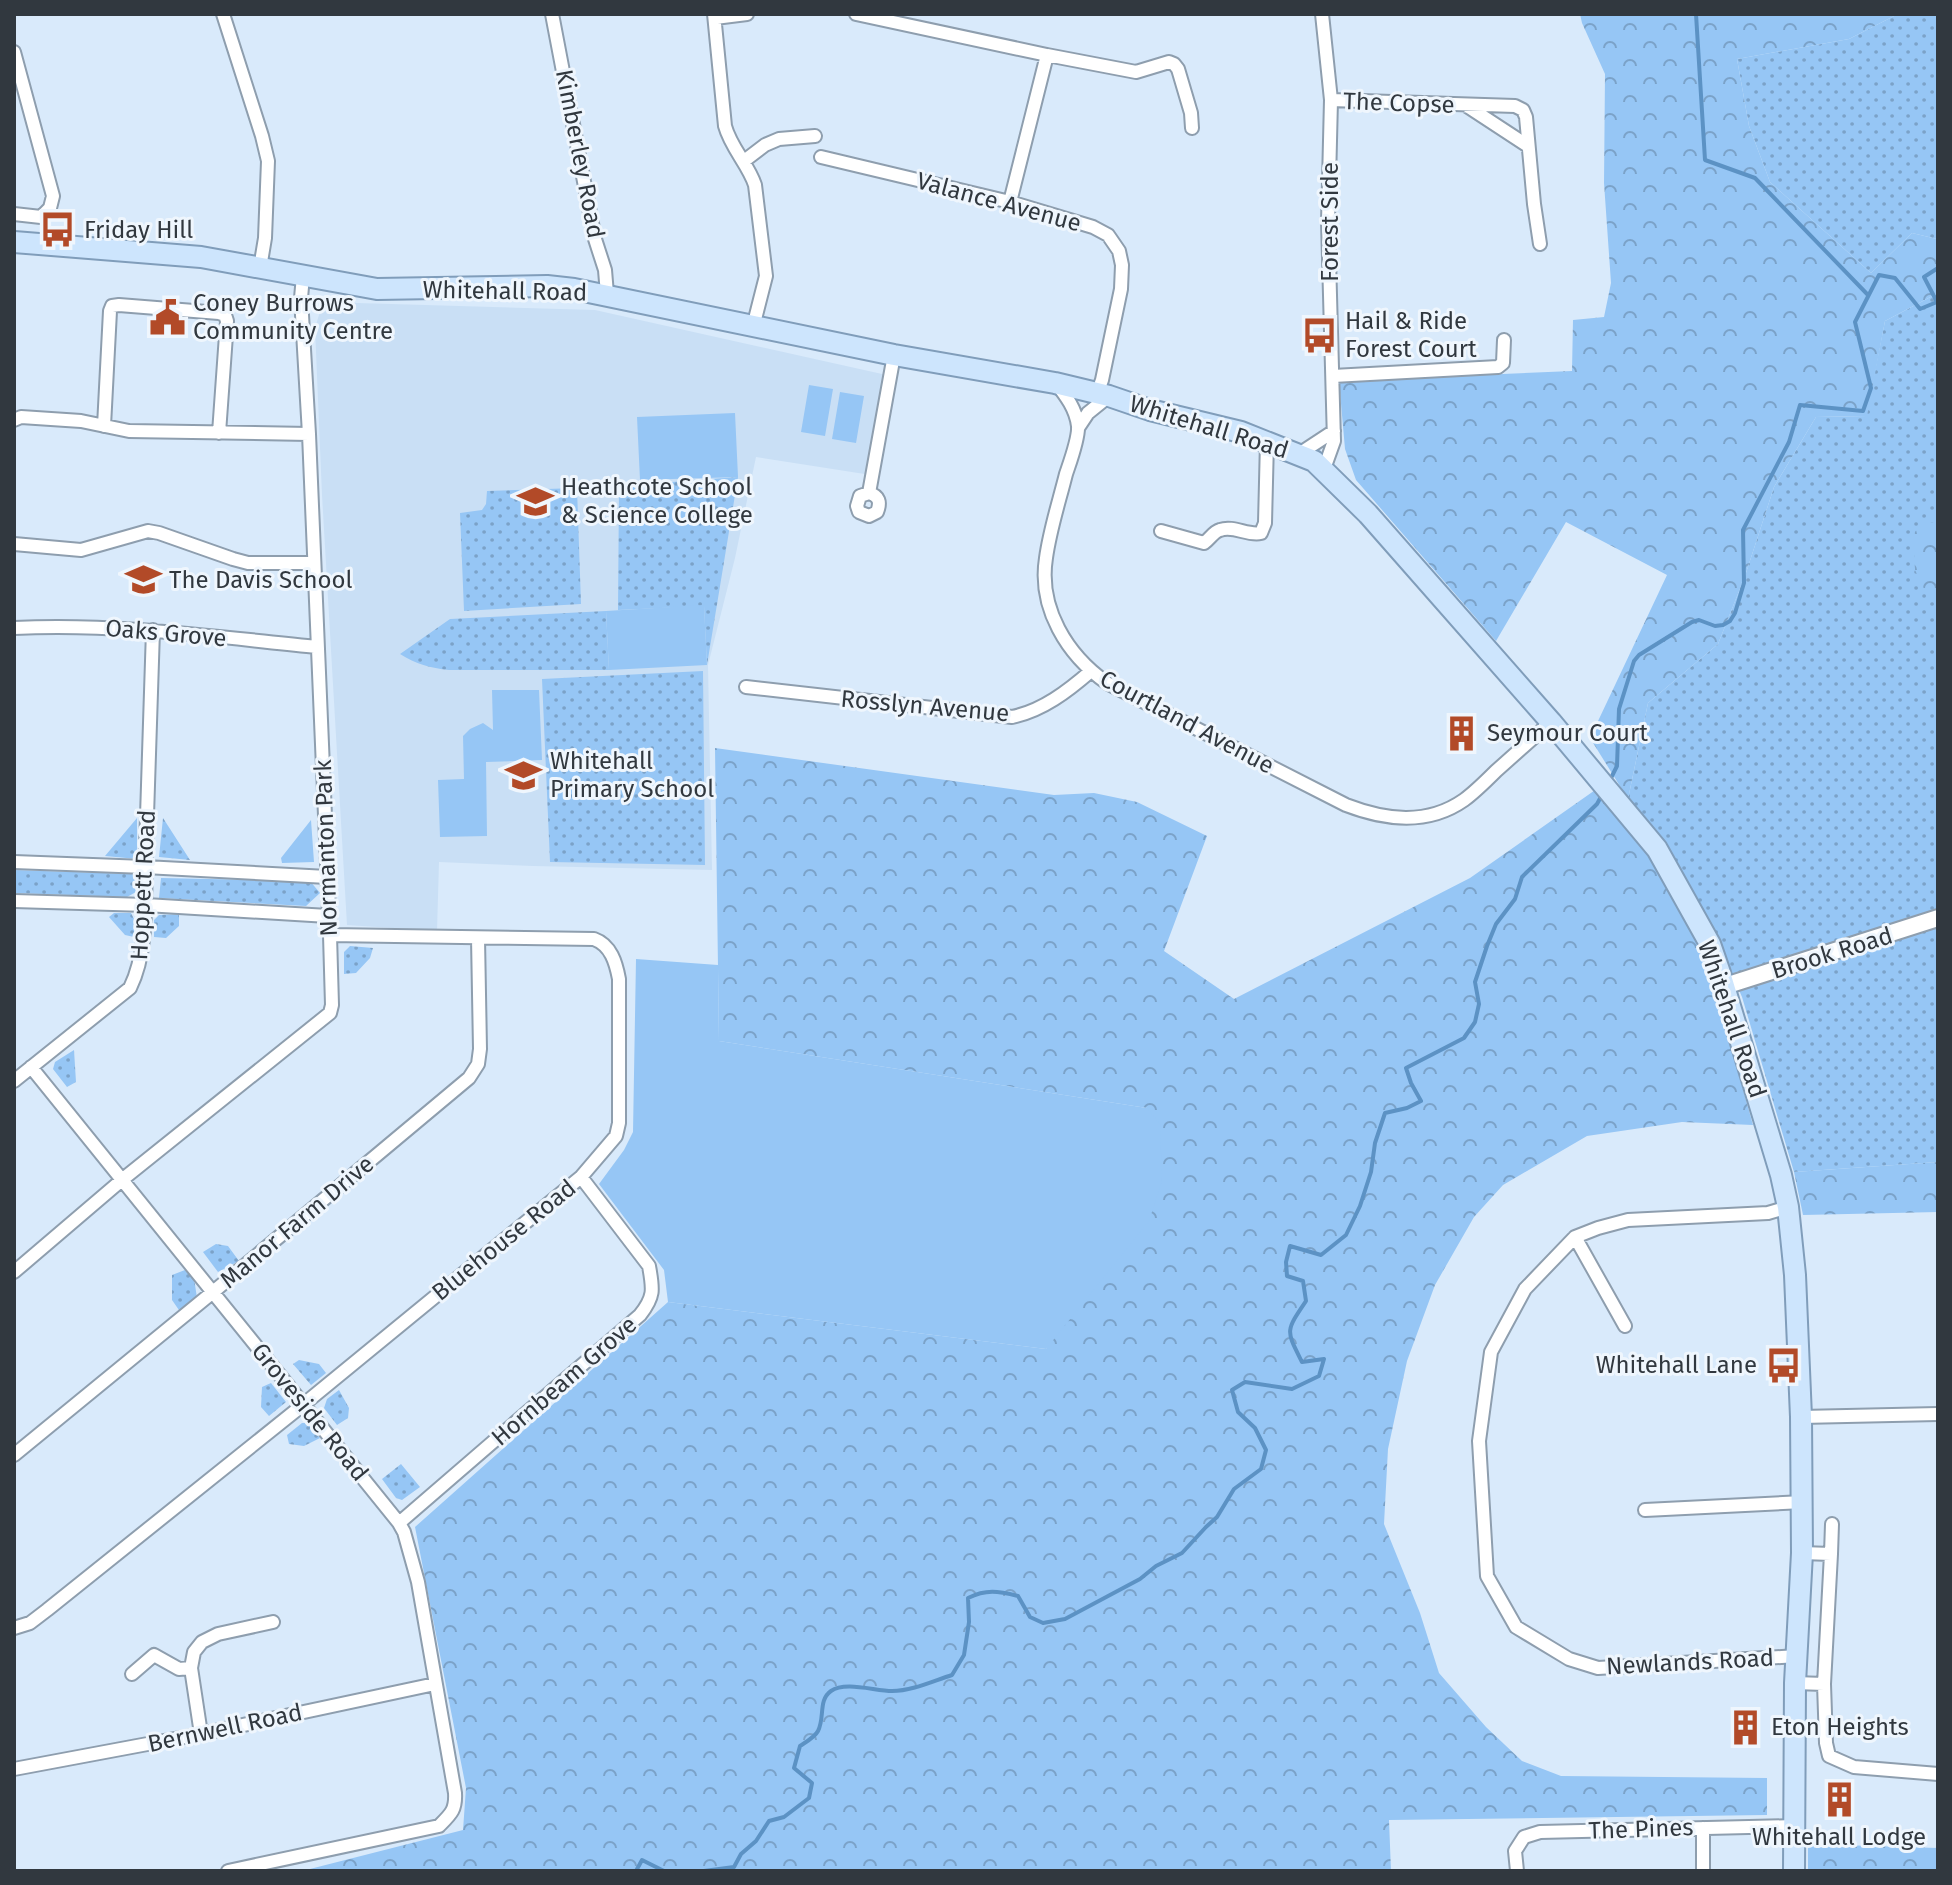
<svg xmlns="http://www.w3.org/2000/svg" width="1952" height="1885" font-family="'Fira Sans',sans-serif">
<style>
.built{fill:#c9dff5}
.grass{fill:url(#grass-dots)}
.forest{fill:url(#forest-crowns)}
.park{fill:#96c6f5}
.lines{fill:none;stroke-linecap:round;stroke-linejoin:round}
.stream{stroke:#5c92c4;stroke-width:4}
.minor-casing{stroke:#8e9eae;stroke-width:16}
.tertiary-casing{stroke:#8e9eae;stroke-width:20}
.primary-casing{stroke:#809dba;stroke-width:24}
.minor{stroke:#fff;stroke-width:12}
.tertiary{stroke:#fff;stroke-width:16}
.primary{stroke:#cde5fd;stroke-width:20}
.labels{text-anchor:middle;stroke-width:6;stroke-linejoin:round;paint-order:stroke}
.street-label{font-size:24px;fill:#31383f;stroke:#eff6fd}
.poi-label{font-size:24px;fill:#31383f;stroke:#eff6fd;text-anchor:start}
</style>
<defs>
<pattern id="grass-dots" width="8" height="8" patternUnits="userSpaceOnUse" patternTransform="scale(2)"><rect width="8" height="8" fill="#96c6f5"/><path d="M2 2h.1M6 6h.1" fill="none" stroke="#7ba2c8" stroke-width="1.8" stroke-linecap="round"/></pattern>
<pattern id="forest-crowns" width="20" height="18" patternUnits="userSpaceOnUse" patternTransform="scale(2)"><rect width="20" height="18" fill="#96c6f5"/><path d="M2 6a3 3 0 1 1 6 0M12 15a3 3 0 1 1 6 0" fill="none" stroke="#7ba2c8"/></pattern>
</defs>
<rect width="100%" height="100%" fill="#d9eafb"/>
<path class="built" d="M323,302L595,310L891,376L871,475L756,457L735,558L708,665L712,870L533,866L439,862L437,931L347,925L322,495L315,328Z"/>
<path class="grass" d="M1898,14H1938V241L1937,239L1912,233L1871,273L1770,182L1749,126L1737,59L1849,39Z
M1938,293V1162L1794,1172L1742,997L1715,935L1666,843L1628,799L1648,703L1718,644L1745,576L1774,487L1816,417L1866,416L1885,321Z
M738,477L707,665L704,606L618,610L619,486Z
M577,488L581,604L464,611L460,513L482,510L486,504L487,491Z
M606,611L609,670H449C430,668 416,664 400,654L450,619Z
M703,671L705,865L550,862L542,679Z
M137,818V859L105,856Z
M163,818L190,860L159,857Z
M14,870L134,874L136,892L127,897L14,893Z
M161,878L310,881L320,893L306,906L159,898Z
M114,913H131L134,919V937L125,935L109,917Z
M179,914V926L166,938L154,937V920L159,915Z
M350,946L373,948L370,958L356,973L344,974V952Z
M74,1050L76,1082L67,1087L53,1069L55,1062Z
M216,1244L228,1246L239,1261L218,1272L203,1252Z
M185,1270L194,1278L197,1298L181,1313L172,1300V1275Z
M299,1360L319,1364L326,1373L311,1385L293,1364Z
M271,1383L286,1402L269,1416L261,1407L262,1387Z
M339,1390L349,1408L348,1418L337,1425L324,1408L327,1399Z
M302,1423H308L320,1438L304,1446L289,1444L287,1435Z
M401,1464L420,1487L402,1500L396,1498L382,1479Z"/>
<path class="forest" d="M1580,14H1898L1849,39L1737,59L1749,126L1770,182L1871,273L1912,233L1937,239L1938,241V293L1885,321L1867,416L1816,417L1774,487L1745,576L1718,644L1648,703L1628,799L1590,738L1667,575L1566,522L1496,641L1356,480L1345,449L1339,381L1572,371L1573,320L1604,317L1611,283L1604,183L1605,74L1582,23Z
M1938,522V599L1926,593L1915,570L1913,535L1921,523Z
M715,748L1054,795L1094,793L1137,802L1207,836L1164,951L1234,999L1470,878L1598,788L1647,842L1701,940L1753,1125L1682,1122L1587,1136L1503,1185L1474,1217L1435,1285L1407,1361L1388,1449L1384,1524L1420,1613L1439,1673L1486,1727L1522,1761L1561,1776L1767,1778V1815L1389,1820L1391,1871H302L463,1830L466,1788L415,1527L668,1302L1046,1349L1147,1108L719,1041Z
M1938,1162V1212L1803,1215L1794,1172Z
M1808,1844L1938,1848V1871H1808Z"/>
<path class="park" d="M809,385L833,389L825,436L801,432Z
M840,392L864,396L856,443L832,439Z
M735,413L738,477L640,480L637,417Z
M704,605L707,665L609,670L606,611Z
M492,690H539L542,760L486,762L487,836L440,837L438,780L464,779L463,736L470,729L483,723L493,730Z
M311,820L314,862L282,863L281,858Z
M636,959L718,965L719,1041L1147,1108L1160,1124L1162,1181L1149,1221L1046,1349L668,1302L664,1270L599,1184L624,1150L633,1132Z"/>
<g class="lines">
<path class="stream" d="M1696,14L1705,160L1755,178L1868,295
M1609,782L1617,766L1619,709L1634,661L1639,655L1692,622L1699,620L1715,626L1723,625L1730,621L1735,613L1744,583L1743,530L1789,442L1800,405L1863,411L1871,388L1855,322L1879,275L1895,278L1920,309L1937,302L1924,277L1938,268
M636,1871L642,1860L664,1871
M704,1871L734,1867L741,1854L756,1841L769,1821L784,1817L809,1798L812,1783L794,1768L800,1746C806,1742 815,1737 818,1731C825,1718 818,1700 831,1691C845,1681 875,1691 892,1691C912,1691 933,1681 952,1675L964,1655L969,1622L968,1598C986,1589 998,1591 1018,1596L1030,1617L1043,1623L1065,1619L1140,1579L1156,1566L1182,1553L1206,1527L1217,1517L1234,1489L1261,1469L1266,1450L1255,1428L1238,1412L1232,1390L1245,1382L1292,1389L1319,1376L1324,1359L1302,1362C1286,1330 1285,1332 1306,1301L1303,1281L1287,1276L1286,1262L1290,1246L1321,1255L1346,1235L1360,1206L1371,1172L1375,1143L1385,1113L1407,1108L1421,1101L1411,1083L1406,1068L1464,1038L1475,1022L1479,1004L1475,982L1487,946L1496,924L1515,899L1522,877L1597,804L1603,793"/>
<defs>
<path id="minor" d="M223,14L262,136L268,161L265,238L260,268
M552,14L595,239L605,270L607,294
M714,14L725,126C731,148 748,164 755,185L766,276L753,327
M856,14L1047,55L1136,72L1169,62L1174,64L1178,69L1191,113L1192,128
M1322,14L1331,100L1328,222L1334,441L1324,469
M715,18L747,14
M14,52L53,196L50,208L41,217L14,214
M1331,100L1515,106L1523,110L1526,117L1534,204L1540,244
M1467,106L1528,146
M821,157L1010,202L1093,227L1108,235L1119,251L1122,265L1121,289L1102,380L1097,394
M744,161L765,145L779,139L815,136
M1010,202L1047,55
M1333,376L1498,367L1503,363L1504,340
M1056,383C1066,396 1076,409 1078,426C1079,438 1070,462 1066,474C1059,502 1050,529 1046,558C1038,608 1067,655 1107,683L1346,805C1385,820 1427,826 1464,800C1475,792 1486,781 1496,771C1514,755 1533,738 1551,722
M14,420L21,417L81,421L129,431L309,434
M104,426L110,311L112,306L119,305L219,313L225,315L227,321L219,433
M1078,428L1088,413L1109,396
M1299,454L1334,431
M869,493L860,496L857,506L859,512L869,516L877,512C881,502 879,496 869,493L894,355
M1161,531L1204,543C1210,539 1213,532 1220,530C1234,525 1247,536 1261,533L1265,523L1267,441
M14,544L81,550L148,531L159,533L233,559L248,563H314
M14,628C116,623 216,637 317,647
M746,687L1012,717C1042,711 1068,691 1091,671
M14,862L145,867L327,877
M14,901L146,905L328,916
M31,1067L399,1523L404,1532L418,1582L455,1793C456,1810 451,1814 439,1826L228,1871
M14,1081L130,988C150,948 144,891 146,847C148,775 151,703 153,630
M1788,1207L1768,1213L1628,1220L1598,1228L1575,1237L1525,1289L1491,1352L1479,1441L1487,1576L1516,1627L1569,1659L1598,1668L1797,1656
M1575,1237L1625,1326
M14,1272L123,1179L330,1013L332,1005L330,935L309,434L301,298L303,276
M1801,1417L1938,1414
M14,1455L213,1292L469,1078L478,1064L480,1049L478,938
M1645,1510L1803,1502
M399,1523L640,1315C655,1296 653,1289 649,1266L581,1177
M1802,1553L1831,1554L1824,1684
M1831,1554L1832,1524
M14,1628L30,1623L47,1610L304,1404L581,1177L616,1136L619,1123V979C616,963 611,945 594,939L330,935
M132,1674L154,1655L179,1669L191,1668
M1795,1683L1824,1684L1826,1743L1829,1756L1854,1767L1938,1774
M201,1734L191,1668L194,1652L202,1642L218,1634L273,1622
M14,1769L201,1734L435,1684
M1703,1828V1871
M1517,1871L1515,1851L1524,1837L1540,1832L1795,1826"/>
<path id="tertiary" d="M1725,986L1938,918"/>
<path id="primary" d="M14,242L201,257L377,289L547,286L574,289L894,355L1055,383L1109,396L1150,410L1241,432L1314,461L1368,514L1551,722L1657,849L1710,944L1720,973L1781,1175L1788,1207L1795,1275L1801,1417L1802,1553L1795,1683L1794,1871"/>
</defs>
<use href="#minor" class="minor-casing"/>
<use href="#tertiary" class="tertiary-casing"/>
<use href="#primary" class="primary-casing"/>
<use href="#minor" class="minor"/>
<use href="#tertiary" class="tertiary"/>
<use href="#primary" class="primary"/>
</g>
<defs>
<symbol id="bus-bare" viewBox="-9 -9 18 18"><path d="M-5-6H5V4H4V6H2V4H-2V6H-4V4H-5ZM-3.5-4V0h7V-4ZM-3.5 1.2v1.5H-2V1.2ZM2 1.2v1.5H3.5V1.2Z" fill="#b24a28" stroke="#eff6fd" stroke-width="2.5" paint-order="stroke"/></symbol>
<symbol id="civic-bare" viewBox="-9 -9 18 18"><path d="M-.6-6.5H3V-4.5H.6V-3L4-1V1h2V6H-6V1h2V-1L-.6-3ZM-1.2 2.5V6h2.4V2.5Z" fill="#b24a28" stroke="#eff6fd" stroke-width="2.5" paint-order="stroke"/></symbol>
<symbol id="school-bare" viewBox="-9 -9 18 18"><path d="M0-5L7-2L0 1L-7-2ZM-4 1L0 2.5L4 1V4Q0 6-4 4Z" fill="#b24a28" stroke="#eff6fd" stroke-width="2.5" paint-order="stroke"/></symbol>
<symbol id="building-bare" viewBox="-9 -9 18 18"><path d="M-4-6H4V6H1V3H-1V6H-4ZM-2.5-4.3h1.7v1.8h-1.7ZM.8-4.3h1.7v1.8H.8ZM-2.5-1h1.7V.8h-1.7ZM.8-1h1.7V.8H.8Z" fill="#b24a28" stroke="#eff6fd" stroke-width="2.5" paint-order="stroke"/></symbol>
</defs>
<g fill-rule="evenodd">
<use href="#bus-bare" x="32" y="204" width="51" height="51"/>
<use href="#civic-bare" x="142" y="292" width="51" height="51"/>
<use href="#bus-bare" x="1294" y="310" width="51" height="51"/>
<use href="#school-bare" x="510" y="476" width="51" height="51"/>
<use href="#school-bare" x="118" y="554" width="51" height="51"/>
<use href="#building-bare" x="1436" y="708" width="51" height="51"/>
<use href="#school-bare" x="498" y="750" width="51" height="51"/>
<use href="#bus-bare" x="1758" y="1340" width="51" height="51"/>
<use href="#building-bare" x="1720" y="1702" width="51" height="51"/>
<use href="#building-bare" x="1814" y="1774" width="51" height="51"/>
</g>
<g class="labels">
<g class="street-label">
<text transform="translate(1399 103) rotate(2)" y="8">The Copse</text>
<text transform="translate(580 154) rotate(79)" y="8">Kimberley Road</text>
<text transform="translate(999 202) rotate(15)" y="8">Valance Avenue</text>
<text transform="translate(1330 222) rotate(-90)" y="8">Forest Side</text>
<text transform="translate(505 291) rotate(1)" y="8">Whitehall Road</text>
<text transform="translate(1209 427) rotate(17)" y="8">Whitehall Road</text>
<text transform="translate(166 633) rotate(5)" y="8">Oaks Grove</text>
<text transform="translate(925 706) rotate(5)" y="8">Rosslyn Avenue</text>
<text transform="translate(1187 722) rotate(28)" y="8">Courtland Avenue</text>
<text transform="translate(326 848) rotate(-92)" y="8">Normanton Park</text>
<text transform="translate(143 885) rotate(-87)" y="8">Hoppett Road</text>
<text transform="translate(1832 953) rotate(-17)" y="8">Brook Road</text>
<text transform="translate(1732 1019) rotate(71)" y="8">Whitehall Road</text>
<text transform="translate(297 1222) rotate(-40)" y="8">Manor Farm Drive</text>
<text transform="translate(504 1240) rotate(-39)" y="8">Bluehouse Road</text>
<text transform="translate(564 1381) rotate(-41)" y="8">Hornbeam Grove</text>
<text transform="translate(310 1412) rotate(51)" y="8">Groveside Road</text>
<text transform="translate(1690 1662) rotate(-3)" y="8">Newlands Road</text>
<text transform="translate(225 1728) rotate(-12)" y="8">Bernwell Road</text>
<text transform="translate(1641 1829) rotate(-2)" y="8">The Pines</text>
</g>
<g class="poi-label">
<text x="84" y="238">Friday Hill</text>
<text x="193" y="311">Coney Burrows<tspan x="193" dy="28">Community Centre</tspan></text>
<text x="1345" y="329">Hail &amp; Ride<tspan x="1345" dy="28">Forest Court</tspan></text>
<text x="561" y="495">Heathcote School<tspan x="561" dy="28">&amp; Science College</tspan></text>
<text x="169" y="588">The Davis School</text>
<text x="1487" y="741">Seymour Court</text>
<text x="550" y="769">Whitehall<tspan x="550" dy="28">Primary School</tspan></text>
<text x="1757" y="1373" text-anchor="end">Whitehall Lane</text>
<text x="1771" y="1735">Eton Heights</text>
<text x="1839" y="1845" text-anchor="middle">Whitehall Lodge</text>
</g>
</g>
<rect width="1952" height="1885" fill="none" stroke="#31383f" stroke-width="32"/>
</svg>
